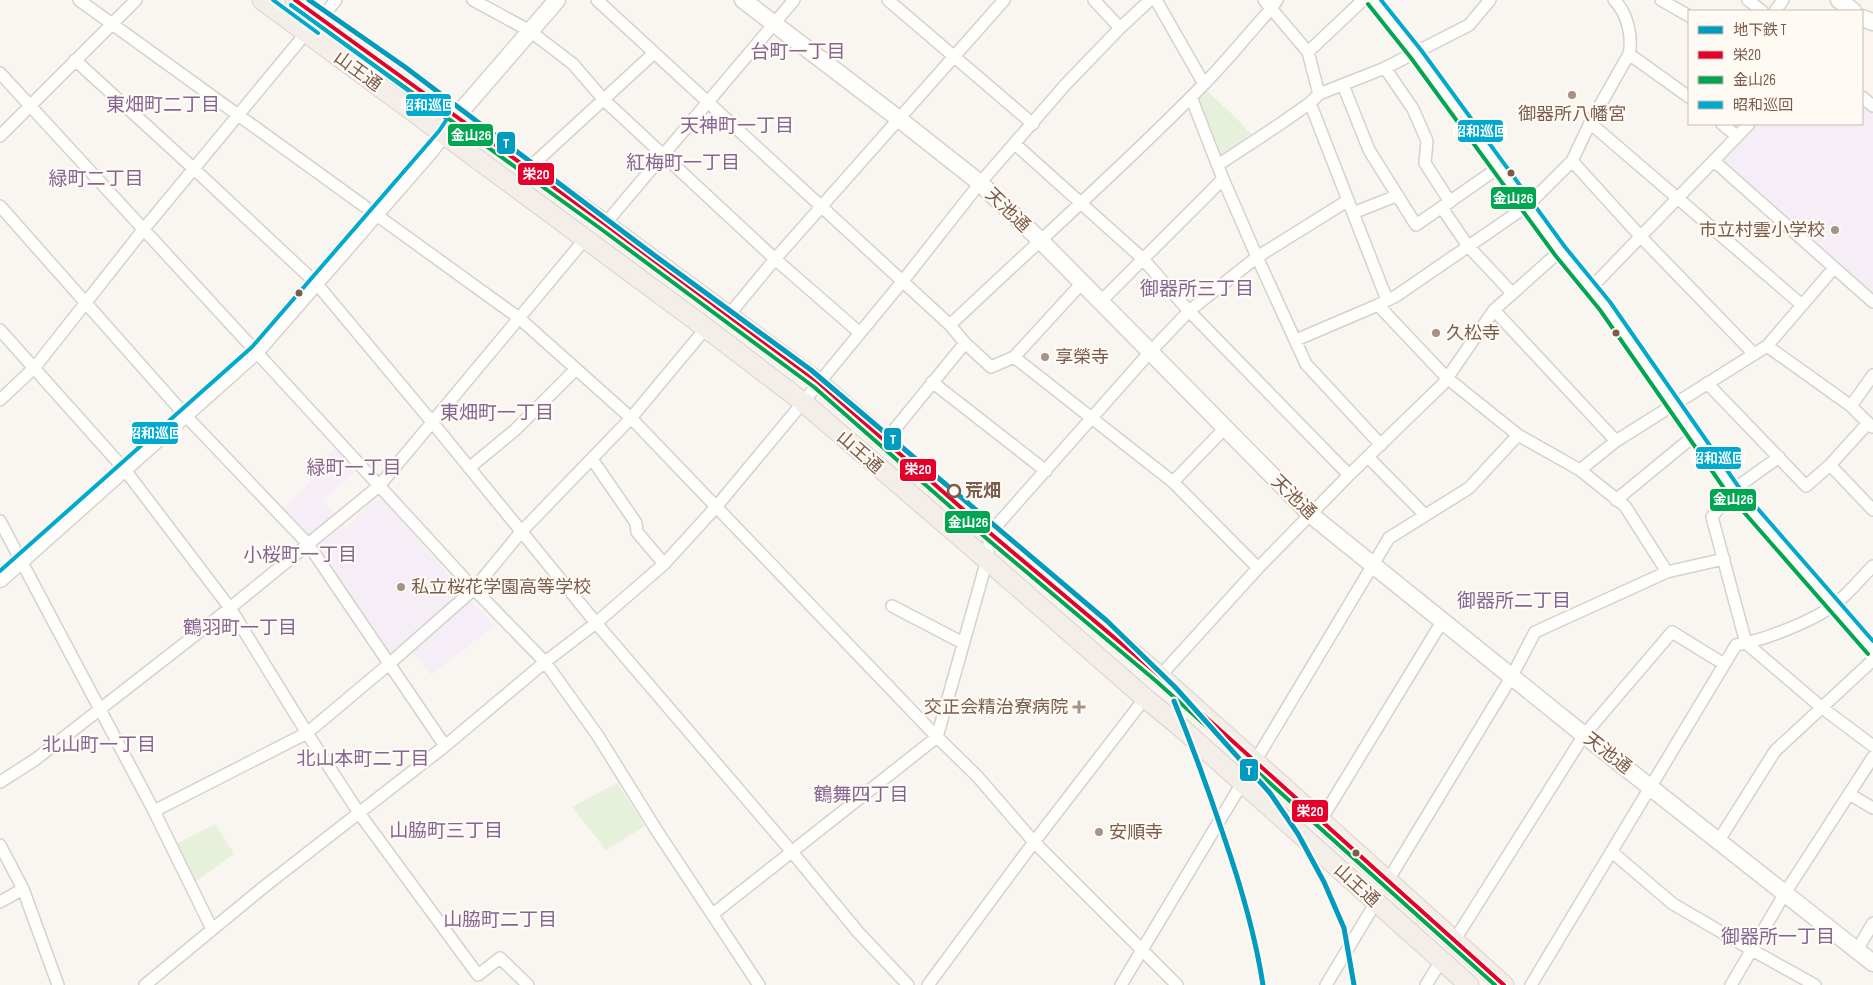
<svg xmlns="http://www.w3.org/2000/svg" width="1873" height="985" font-family="'Sofia Sans Condensed','Noto Sans JP',sans-serif">
<style>
.education{fill:#f6eef6}
.green{fill:#e7f0db}
.lines{fill:none;stroke-linecap:round;stroke-linejoin:round}
.street-casing{stroke:#d7d1cb;stroke-width:14}
.secondary-casing{stroke:#d9d2cb;stroke-width:19}
.primary-casing{stroke:#dad1cc;stroke-width:21}
.street{stroke:#fefefd;stroke-width:11}
.secondary{stroke:#fefefd;stroke-width:16}
.primary{stroke:#f3eee8;stroke-width:19}
.bus-1-casing{stroke:#fffaf3;stroke-width:8}
.bus-2-casing{stroke:#fffaf3;stroke-width:8}
.bus-3-casing{stroke:#fffaf3;stroke-width:8}
.bus-1{stroke:#e4002b;stroke-width:4}
.bus-2{stroke:#00a651;stroke-width:4}
.bus-3{stroke:#00a9ce;stroke-width:4}
.metro-1-casing{stroke:#fffaf3;stroke-width:9}
.metro-1{stroke:#009bbf;stroke-width:5}
.poi-dot{fill:#a69286;stroke:#fffaf3;stroke-width:2}
.bus-dot{fill:#7a5c4d;stroke:#fffaf3;stroke-width:2}
.stop-dot{fill:#fffaf3;stroke:#7a5c4d;stroke-width:2.5}
.labels{text-anchor:middle;stroke-width:4.5;stroke-linejoin:round;paint-order:stroke}
.street-label{font-size:18px;fill:#7a5c4d;stroke:#fffaf3}
.poi-label{font-size:18px;fill:#7a5c4d;stroke:#fffaf3;text-anchor:start}
.stop-label{font-size:18px;font-weight:bold;fill:#7a5c4d;stroke:#fffaf3;text-anchor:start}
.neighbourhood-label{font-size:19px;fill:#846695;stroke:#fffaf3}
.line-badge{stroke:#fffaf3;stroke-width:2}
.badge-label{font-size:14px;text-anchor:middle;font-weight:bold;fill:#fff}
</style>
<rect width="100%" height="100%" fill="#f9f5f0"/>
<path class="education" d="M1862,104L1873,113V296L1722,165V160L1758,124H1862Z
M336,448L355,471L323,501L346,528L375,499L385,502L494,626L431,675L407,644L391,658L281,511L311,482L304,474Z"/>
<path class="green" d="M1206,90L1235,117L1251,134L1221,157L1196,100Z
M617,783L645,826L606,850L572,807Z
M215,824L234,854L196,881L176,844Z"/>
<g class="lines">
<defs>
<path id="street" d="M79,0L519,318L631,418L937,737L977,776L1034,842L1177,985
M473,0L530,31L573,64L603,99L775,259L860,333
M597,0L950,325L965,343L991,367L1014,357L1082,283
M888,0L1033,124
M1094,0L1120,28
M1156,0L1204,84
M1264,0L1308,52L1319,94
M1661,0L1689,16
M1748,0L1762,11
M1775,11L1783,0
M321,19L336,0
M1308,52L1363,0
M1629,54L1689,97
M75,60L193,168L316,283L432,422L596,623L792,852L858,932L908,985
M1385,68L1413,109L1427,141L1425,163L1450,202
M0,73L474,589L545,662L598,736L657,831L759,985
M1343,85L1369,150L1416,225L1498,168
M1191,97L1223,179L1257,257L1306,364L1381,445
M1862,97L1873,106
M1310,103L1387,300
M1590,123L1802,305
M1722,124L1737,136
M0,136L136,0
M1015,144L1142,258L1189,311L1349,475
M1572,161L1641,237L1754,354
M1714,161L1873,302
M1218,165L1280,124L1310,103L1319,94L1385,68L1469,25L1490,0
M528,169L654,53
M0,206L185,415L308,544L445,746
M1442,208L1468,246L1512,293
M1353,213L1396,196
M605,224L794,0
M1590,289L1749,124
M1100,302L1223,179
M1378,305L1447,378L1518,435L1580,470L1625,506L1667,572
M1494,310L1616,441
M728,316L775,259L1004,0
M950,325C1034,245 1122,168 1203,85C1227,61 1248,34 1271,9L1277,0
M0,330L125,470L230,608L307,733L359,813L478,975L500,958L528,985
M1296,340L1378,305L1396,296L1527,206L1572,161L1590,123L1629,54C1633,37 1627,12 1614,0
M1767,346L1851,406L1872,427
M1014,357L1173,482L1258,568
M932,382L1046,471
M1707,383L1806,486L1830,465L1868,423
M0,400L35,367L143,230L306,33
M1851,406L1873,375
M885,441L965,343
M1368,457L1425,515
M1779,457L1733,490L1712,517L1746,643L1821,707L1873,746
M592,459L636,523L637,532L664,564
M1830,465L1873,510
M469,468L515,430L576,369
M1580,470L1616,441L1767,346L1834,268
M1173,482L1225,428
M1616,500L1695,435
M0,521L154,811L212,929
M892,606L963,643
M1160,676L1258,568L1349,475L1443,384L1494,310L1560,251
M0,782L36,759L230,608L379,486L585,239
M1849,794L1873,808
M154,811L307,733L389,664L474,589L521,532L631,418L706,328
M1321,820L1443,620
M1719,840L1775,751L1873,660
M0,845L23,889L58,985
M1612,852L1673,904L1752,950L1815,985
M1387,882L1512,676L1535,632L1667,572L1724,559
M0,902L23,889
M713,914L937,737L987,560L990,533L1150,352L1189,311L1257,257L1347,201
M1454,941L1584,735L1672,632L1724,664
M1857,950L1873,923
M145,985L265,886L445,746L545,662L596,623L664,564L716,507L790,418L902,282L980,183L1066,84L1120,28L1150,0
M928,985L1034,842L1145,698
M1121,985L1389,538L1469,488L1518,435
M1326,985L1376,902
M1426,985L1441,961
M1531,985L1736,645C1762,641 1813,621 1834,605C1848,594 1860,579 1873,566
M1731,985L1785,893L1873,757"/>
<path id="secondary" d="M743,0L899,119L980,183L1040,240L1311,515L1584,735L1873,963
M1373,0L1416,54L1560,251L1605,306L1674,404L1733,490L1873,650
M1839,0L1853,11
M1862,18L1873,22
M0,579L256,351L429,152L456,117L557,0"/>
<path id="primary" d="M262,0L706,328L803,402L987,560L1145,698L1178,725L1469,985
M295,0L605,224L818,382L990,533L1160,676L1504,985"/>
</defs>
<use href="#street" class="street-casing"/>
<use href="#secondary" class="secondary-casing"/>
<use href="#primary" class="primary-casing"/>
<use href="#street" class="street"/>
<use href="#secondary" class="secondary"/>
<use href="#primary" class="primary"/>
<defs>
<path id="bus-1" d="M295,0L605,224L818,382L990,533L1160,676L1504,985"/>
<path id="bus-2" d="M1368,4L1411,58L1555,255L1600,310L1728,494L1868,654
M291,5L601,229L814,387L986,538L1156,681L1495,985"/>
<path id="bus-3" d="M273,0L318,33
M1381,0L1421,50L1565,247L1610,302L1738,486L1873,641
M0,571L252,347L439,131L447,119L291,5"/>
</defs>
<use href="#bus-1" class="bus-1-casing"/>
<use href="#bus-2" class="bus-2-casing"/>
<use href="#bus-3" class="bus-3-casing"/>
<use href="#bus-1" class="bus-1"/>
<use href="#bus-2" class="bus-2"/>
<use href="#bus-3" class="bus-3"/>
<defs>
<path id="metro-1" d="M309,0L405,67L654,255L811,370L1107,621L1175,687L1270,793L1298,834L1324,882L1344,928L1354,985
M1174,701C1192,745 1208,789 1223,834C1240,883 1255,933 1263,985"/>
</defs>
<use href="#metro-1" class="metro-1-casing"/>
<use href="#metro-1" class="metro-1"/>
</g>
<g class="poi-dot">
<circle cx="1572" cy="95" r="5"/>
<circle cx="1835" cy="230" r="5"/>
<circle cx="1436" cy="333" r="5"/>
<circle cx="1045" cy="357" r="5"/>
<circle cx="401" cy="587" r="5"/>
<path d="M1076.5 699.5h5v5h5v5h-5v5h-5v-5h-5v-5h5z"/>
<circle cx="1099" cy="832" r="5"/>
</g>
<g class="bus-dot">
<circle cx="1511" cy="173" r="4.5"/>
<circle cx="299" cy="293" r="4.5"/>
<circle cx="1616" cy="333" r="4.5"/>
<circle cx="1356" cy="853" r="4.5"/>
</g>
<circle class="stop-dot" cx="954" cy="491" r="6"/>
<g class="labels">
<g class="street-label">
<text transform="translate(358 71) rotate(36)" y="6">山王通</text>
<text transform="translate(1008 210) rotate(44)" y="6">天池通</text>
<text transform="translate(860 452) rotate(41)" y="6">山王通</text>
<text transform="translate(1294 497) rotate(44)" y="6">天池通</text>
<text transform="translate(1608 753) rotate(38)" y="6">天池通</text>
<text transform="translate(1357 885) rotate(42)" y="6">山王通</text>
</g>
<g class="poi-label">
<text x="1572" y="120" text-anchor="middle">御器所八幡宮</text>
<text x="1825" y="236" text-anchor="end">市立村雲小学校</text>
<text x="1446" y="339">久松寺</text>
<text x="1055" y="363">享榮寺</text>
<text x="411" y="593">私立桜花学園高等学校</text>
<text x="1068" y="713" text-anchor="end">交正会精治寮病院</text>
<text x="1109" y="838">安順寺</text>
</g>
<g class="stop-label">
<text x="965" y="497">荒畑</text>
</g>
<g class="neighbourhood-label">
<text x="798" y="58">台町一丁目</text>
<text x="163" y="111">東畑町二丁目</text>
<text x="737" y="132">天神町一丁目</text>
<text x="683" y="169">紅梅町一丁目</text>
<text x="96" y="185">緑町二丁目</text>
<text x="1197" y="295">御器所三丁目</text>
<text x="497" y="419">東畑町一丁目</text>
<text x="354" y="474">緑町一丁目</text>
<text x="300" y="561">小桜町一丁目</text>
<text x="1514" y="607">御器所二丁目</text>
<text x="240" y="634">鶴羽町一丁目</text>
<text x="99" y="751">北山町一丁目</text>
<text x="363" y="765">北山本町二丁目</text>
<text x="861" y="801">鶴舞四丁目</text>
<text x="446" y="837">山脇町三丁目</text>
<text x="500" y="926">山脇町二丁目</text>
<text x="1778" y="943">御器所一丁目</text>
</g>
</g>
<g class="line-badge">
<rect x="405" y="93" width="47" height="24" rx="5" fill="#00a9ce"/>
<rect x="1457" y="119" width="47" height="24" rx="5" fill="#00a9ce"/>
<rect x="447" y="123" width="47" height="24" rx="5" fill="#00a651"/>
<rect x="496" y="131" width="20" height="24" rx="5" fill="#009bbf"/>
<rect x="517" y="162" width="38" height="24" rx="5" fill="#e4002b"/>
<rect x="1490" y="186" width="47" height="24" rx="5" fill="#00a651"/>
<rect x="131" y="421" width="48" height="24" rx="5" fill="#00a9ce"/>
<rect x="883" y="427" width="19" height="24" rx="5" fill="#009bbf"/>
<rect x="1695" y="446" width="47" height="24" rx="5" fill="#00a9ce"/>
<rect x="899" y="458" width="38" height="24" rx="5" fill="#e4002b"/>
<rect x="1709" y="488" width="48" height="24" rx="5" fill="#00a651"/>
<rect x="944" y="510" width="47" height="24" rx="5" fill="#00a651"/>
<rect x="1239" y="758" width="20" height="24" rx="5" fill="#009bbf"/>
<rect x="1291" y="799" width="38" height="24" rx="5" fill="#e4002b"/>
</g>
<g class="badge-label">
<text x="428" y="110">昭和巡回</text>
<text x="1480" y="136">昭和巡回</text>
<text x="471" y="140">金山26</text>
<text x="506" y="148">T</text>
<text x="536" y="179">栄20</text>
<text x="1513" y="203">金山26</text>
<text x="155" y="438">昭和巡回</text>
<text x="893" y="444">T</text>
<text x="1718" y="463">昭和巡回</text>
<text x="918" y="474">栄20</text>
<text x="1733" y="504">金山26</text>
<text x="968" y="527">金山26</text>
<text x="1249" y="775">T</text>
<text x="1310" y="816">栄20</text>
</g>
<rect x="1688" y="10" width="175" height="115" fill="#fffaf3" stroke="#cabbb1"/>
<rect x="1698" y="26" width="25" height="8" fill="#009bbf" stroke="#cabbb1"/>
<text x="1733" y="35" font-size="15" fill="#7a5c4d">地下鉄 T</text>
<rect x="1698" y="51" width="25" height="8" fill="#e4002b" stroke="#cabbb1"/>
<text x="1733" y="60" font-size="15" fill="#7a5c4d">栄20</text>
<rect x="1698" y="76" width="25" height="8" fill="#00a651" stroke="#cabbb1"/>
<text x="1733" y="85" font-size="15" fill="#7a5c4d">金山26</text>
<rect x="1698" y="101" width="25" height="8" fill="#00a9ce" stroke="#cabbb1"/>
<text x="1733" y="110" font-size="15" fill="#7a5c4d">昭和巡回</text>
</svg>
